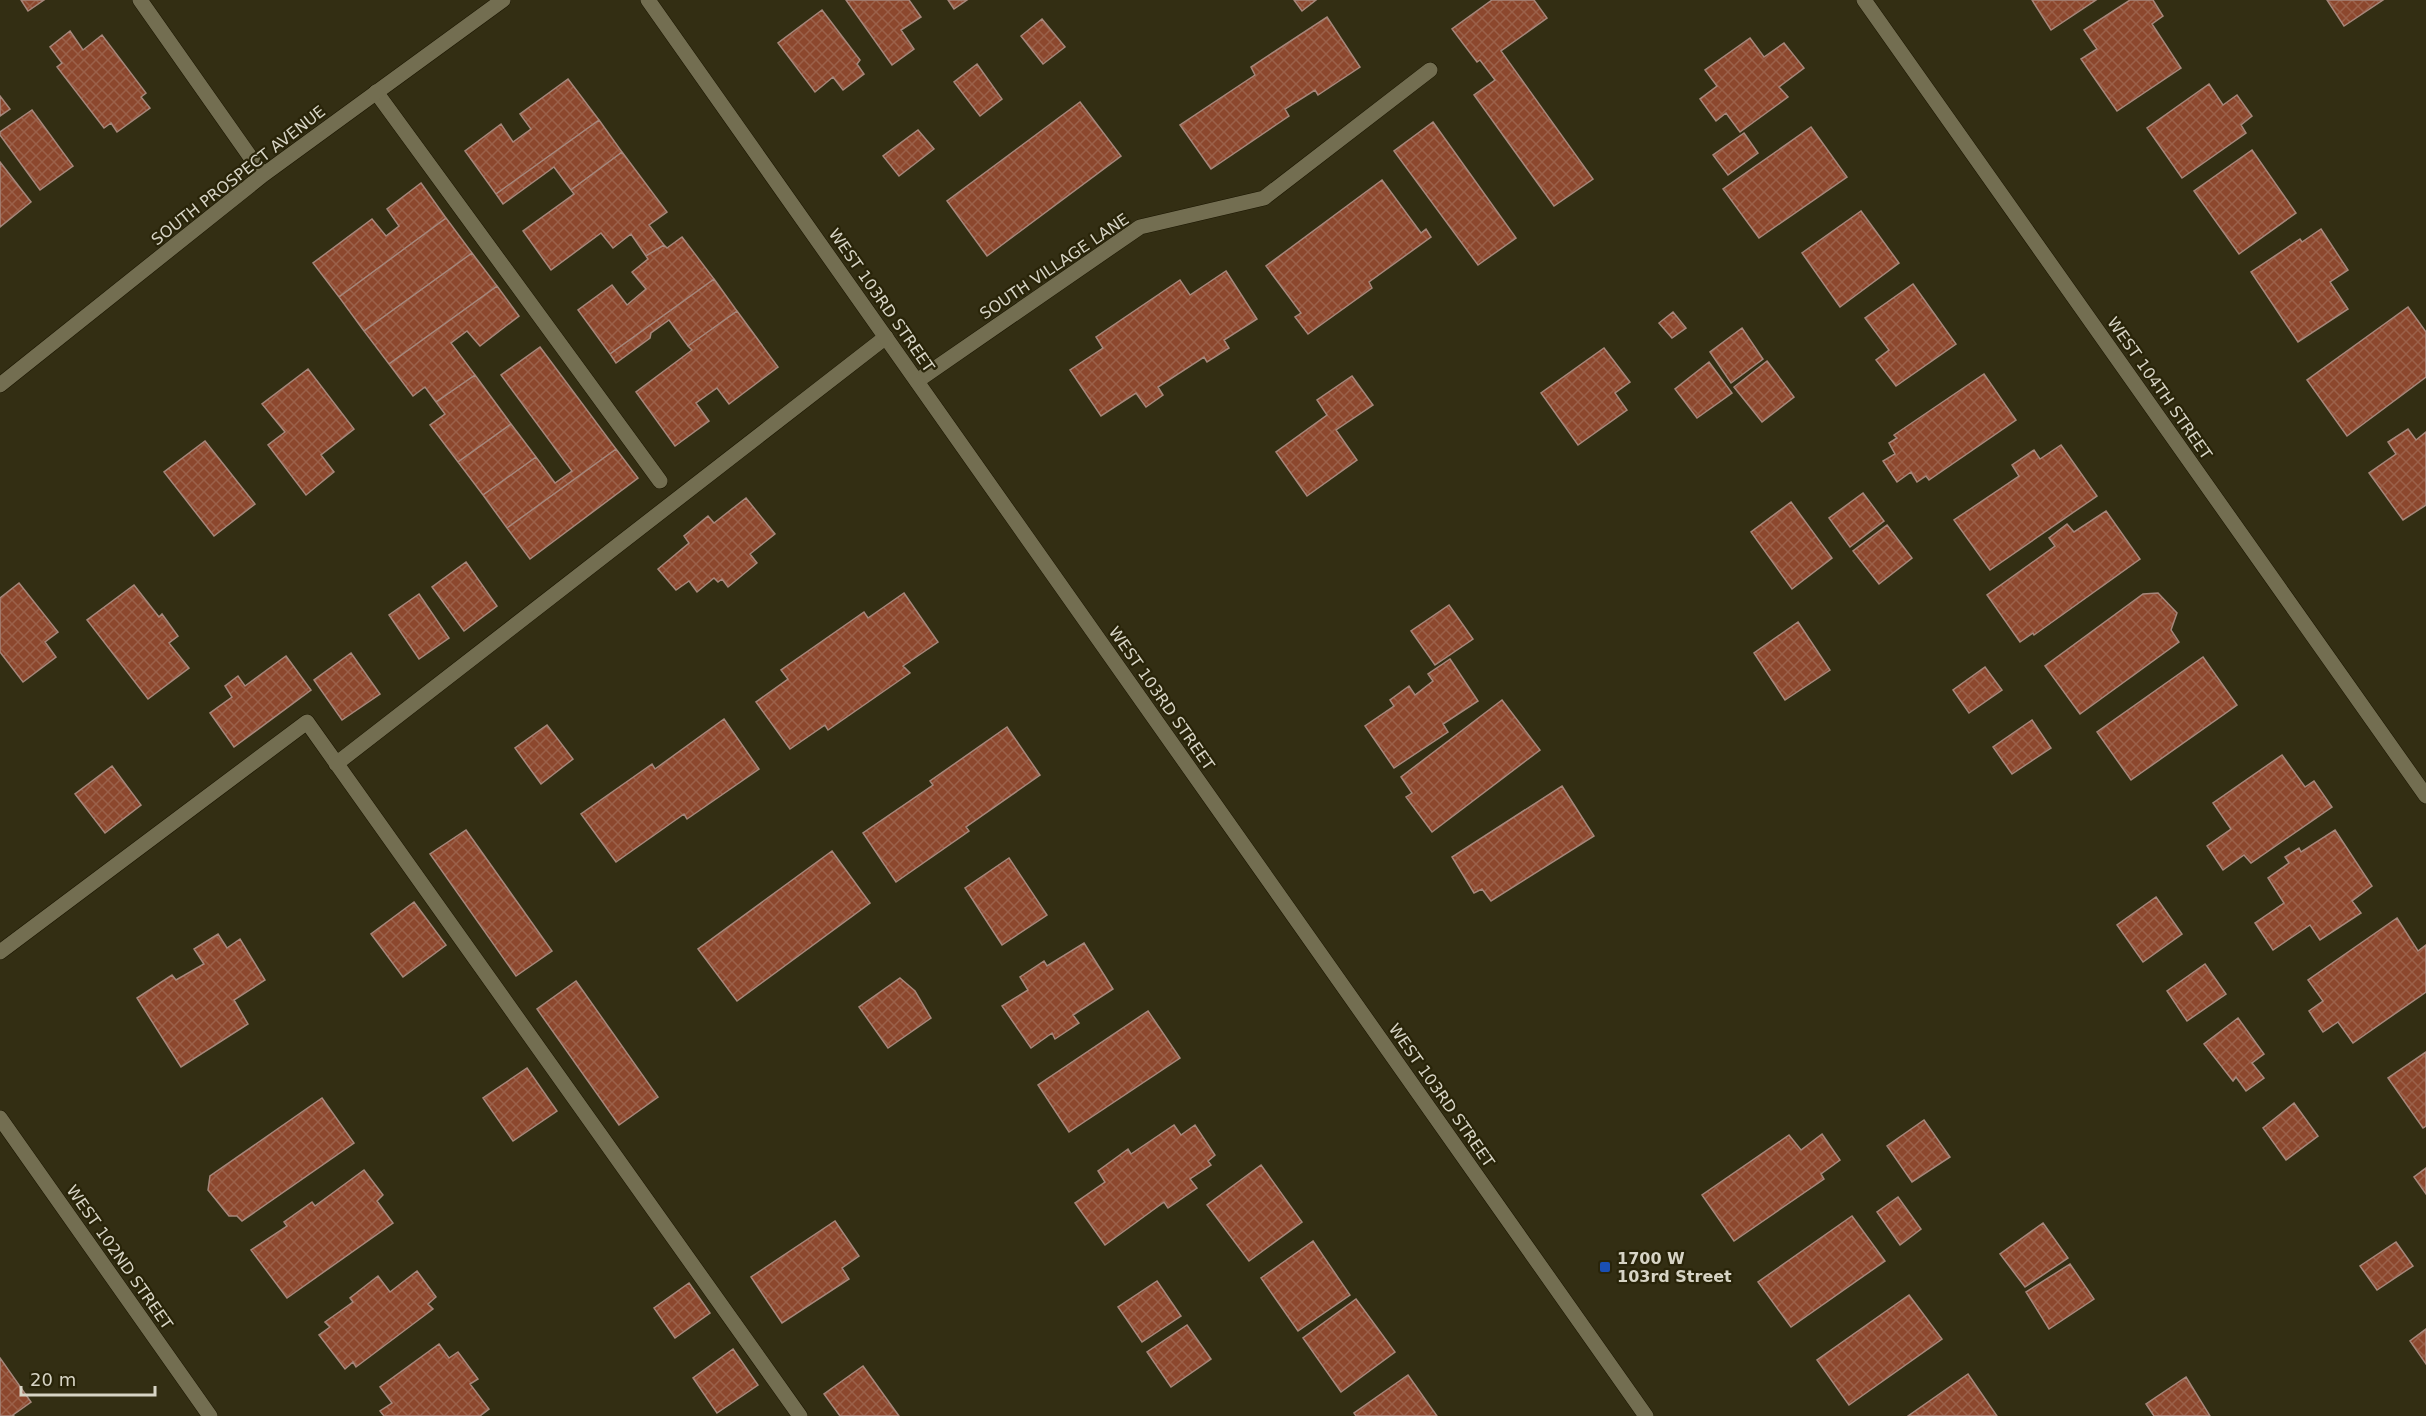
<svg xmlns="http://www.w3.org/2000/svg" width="2426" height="1416" font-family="'DejaVu Sans',sans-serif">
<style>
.building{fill:url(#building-cross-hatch);stroke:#a6877b;stroke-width:1.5}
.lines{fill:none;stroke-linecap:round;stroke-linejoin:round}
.service-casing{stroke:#1b1600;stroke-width:16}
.minor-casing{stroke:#1b1600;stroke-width:16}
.secondary-casing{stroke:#1b1600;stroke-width:16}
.service{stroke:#736e51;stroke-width:15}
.minor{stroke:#736e51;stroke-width:15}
.secondary{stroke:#736e51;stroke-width:15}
.transit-dot{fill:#1a4fb4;stroke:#292409;stroke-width:2}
.labels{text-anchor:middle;stroke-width:4.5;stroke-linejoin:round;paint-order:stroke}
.street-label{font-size:16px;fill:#d7d4c5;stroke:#292409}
.poi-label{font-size:16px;font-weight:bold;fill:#d7d4c5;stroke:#292409;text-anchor:start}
</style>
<defs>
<pattern id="building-cross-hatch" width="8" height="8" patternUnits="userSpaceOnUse" patternTransform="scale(1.5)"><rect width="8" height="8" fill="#8c472d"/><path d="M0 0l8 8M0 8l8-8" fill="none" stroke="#9b614a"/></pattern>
</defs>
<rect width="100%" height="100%" fill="#332e13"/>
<path class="building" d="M21,0H44L28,11Z
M846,0H909L921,17L901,30L914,49L892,65Z
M948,0H967L954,9Z
M1294,0H1316L1302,11Z
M1492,0H1534L1547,18L1501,51L1593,179L1554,206L1474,95L1495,80L1480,60L1477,62L1452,29Z
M2032,0H2096L2051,30Z
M2130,0H2153L2163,16L2152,24L2181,68L2117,111L2081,59L2097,49L2084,30Z
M2327,0H2383L2344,26Z
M822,10L860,60L857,64L864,74L843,90L833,77L815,92L778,43Z
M1327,17L1360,67L1318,95L1315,90L1285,109L1289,116L1211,169L1180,125L1255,75L1251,67Z
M1042,19L1065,47L1043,64L1021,36Z
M70,31L83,50L102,35L146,93L141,97L150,108L117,132L111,123L104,128L57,67L62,63L50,47Z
M1750,38L1764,57L1784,43L1804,68L1779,87L1788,97L1740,132L1726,113L1716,121L1700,99L1717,86L1705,70Z
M977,64L1002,99L980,116L954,82Z
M568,79L599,120L496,194L465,151L501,124L513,142L531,129L520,114Z
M2209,84L2223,105L2237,95L2252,116L2241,125L2246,133L2182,178L2147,128Z
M0,96L10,109L0,116Z
M1080,102L1121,156L987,256L947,201Z
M32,110L73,166L40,190L0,135V132Z
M599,120L622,152L571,190L554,167L503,204L496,194Z
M1433,122L1516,238L1478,265L1394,151Z
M1811,127L1847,177L1759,238L1723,189Z
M918,130L934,149L899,176L883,156Z
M1744,133L1758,153L1728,175L1713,155Z
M2252,150L2296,213L2239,254L2194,191Z
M622,152L667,212L649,225L664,245L646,256L631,234L613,248L601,233L551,270L523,231L574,194L571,190Z
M0,162L31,202L0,227Z
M1382,180L1421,233L1426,229L1431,237L1369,282L1372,288L1308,334L1295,317L1301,313L1266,266Z
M421,183L446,218L339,297L313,263L372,219L386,236L399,226L387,209Z
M1861,211L1899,263L1840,307L1802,253Z
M446,218L472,253L364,331L339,297Z
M2321,229L2348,270L2330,282L2348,309L2298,342L2251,272L2300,239L2302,242Z
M682,237L714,279L610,354L578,310L612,285L627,305L646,289L632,272L648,259L646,256L664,245L667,248Z
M472,253L497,286L389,364L364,331Z
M1226,271L1257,319L1224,340L1229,348L1207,362L1204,357L1158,387L1163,395L1146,407L1136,393L1101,416L1070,370L1103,348L1096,337L1180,280L1190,295Z
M714,279L737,311L688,346L669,320L651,333L650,338L616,363L610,354Z
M1913,284L1956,344L1896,386L1876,360L1889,350L1865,318Z
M497,286L519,316L480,346L467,331L451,343L475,375L436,402L425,387L413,396L389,364Z
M2408,307L2426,332V377L2347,436L2307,380Z
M737,311L778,367L729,404L717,388L696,403L709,421L675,446L636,392L692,350L688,346Z
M1673,312L1686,328L1672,338L1659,323Z
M1742,328L1763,359L1731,383L1710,352Z
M540,347L616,449L507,528L483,495L536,457L555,483L572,471L501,375Z
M1604,348L1630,382L1615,393L1627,410L1578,445L1541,393Z
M1767,361L1794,397L1762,422L1734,387Z
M1709,362L1732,393L1697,418L1675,389Z
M308,369L354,429L321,455L334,472L306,495L268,445L285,432L262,404Z
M1984,374L2016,420L1929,480L1926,476L1917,482L1911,472L1897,482L1883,461L1895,454L1889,443L1897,438L1894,435Z
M475,375L511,424L458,462L430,425L445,414L436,402Z
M1352,376L1373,405L1336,430L1357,460L1307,496L1276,452L1327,415L1317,400Z
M511,424L536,457L483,495L458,462Z
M2408,429L2416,440L2426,432V505L2403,520L2369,473L2396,454L2388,442Z
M205,441L255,504L214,536L164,472Z
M2061,445L2097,496L1990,570L1954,520L2019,476L2012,465L2034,450L2040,459Z
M616,449L638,478L530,559L507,528Z
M1863,493L1884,521L1850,547L1829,518Z
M746,498L775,534L750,554L757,563L728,587L722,579L718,582L714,578L697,592L689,581L676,590L658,569L689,543L684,536L708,516L714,523Z
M1791,502L1832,558L1792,589L1751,532Z
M2106,511L2140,559L2034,635L2033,633L2020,642L1987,595L2055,546L2049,538L2067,524L2074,532Z
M1887,525L1912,558L1879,584L1853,551Z
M466,562L497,606L464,631L432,587Z
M19,583L58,632L45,642L56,657L23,682L0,652V598Z
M134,585L159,617L162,614L178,636L169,643L189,668L148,699L87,620Z
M904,593L938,642L903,666L910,673L828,730L825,725L790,749L756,702L788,679L781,670L864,612L868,618Z
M2158,593L2177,613L2171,630L2179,642L2080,714L2045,666L2143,594Z
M419,594L449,638L419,659L389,615Z
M1449,605L1473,639L1435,665L1411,631Z
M1798,622L1830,670L1785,700L1754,653Z
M351,653L380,694L342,720L314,680Z
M286,656L311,690L234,747L210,713L232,697L225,686L238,676L245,686Z
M2203,657L2237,705L2131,780L2097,732Z
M1450,659L1478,701L1443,724L1448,732L1394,768L1365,726L1394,706L1390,700L1409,686L1415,695L1433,681L1428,674Z
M1985,667L2002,690L1969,713L1953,690Z
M1502,700L1540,750L1432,832L1406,797L1412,793L1401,777Z
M724,719L759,769L687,819L684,814L616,862L581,814L652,764L655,769Z
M2032,720L2051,748L2012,774L1993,747Z
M547,725L573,759L541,784L515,748Z
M1007,727L1040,775L966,827L969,831L896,882L863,833L933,785L930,781Z
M2282,755L2305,787L2314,781L2332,807L2251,863L2244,855L2223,870L2207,846L2231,829L2213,803Z
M112,766L141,805L105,833L75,794Z
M1562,786L1594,836L1491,901L1482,889L1474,893L1452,857Z
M466,830L552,951L516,976L430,854Z
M2335,830L2372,886L2352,901L2361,913L2320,940L2310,925L2273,950L2255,923L2284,903L2268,878L2289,863L2285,857L2299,848L2301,852Z
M832,851L870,903L737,1001L698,949Z
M1009,858L1047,915L1002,945L965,888Z
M2156,897L2182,934L2143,962L2117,925Z
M414,902L446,945L403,977L371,934Z
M2397,918L2418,951L2426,945V992L2353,1043L2338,1022L2323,1032L2309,1011L2323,1001L2308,980Z
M218,934L227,948L240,939L265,980L234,1000L248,1024L181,1067L137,998L172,975L176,980L204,964L194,949Z
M1084,943L1113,989L1073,1015L1079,1023L1055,1039L1052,1033L1031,1048L1002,1006L1028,990L1020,977L1044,961L1047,966Z
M2205,964L2226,994L2187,1021L2167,991Z
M900,978L915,991L931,1018L888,1048L859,1007Z
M576,981L658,1097L619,1125L537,1009Z
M1148,1011L1180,1058L1069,1132L1038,1085Z
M2238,1018L2264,1054L2252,1063L2264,1078L2246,1091L2236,1077L2233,1081L2204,1044Z
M2426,1052V1126L2423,1128L2388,1078Z
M527,1068L557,1111L513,1141L483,1098Z
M322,1098L354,1143L242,1221L237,1216H229L208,1190L210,1176Z
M2294,1103L2318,1136L2286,1160L2263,1128Z
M1924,1120L1950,1157L1912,1182L1887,1146Z
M1174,1125L1181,1135L1195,1125L1215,1155L1208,1161L1211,1165L1190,1179L1197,1188L1168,1208L1164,1202L1105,1245L1075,1203L1105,1182L1098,1171L1128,1149L1131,1154Z
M1822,1134L1840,1160L1821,1174L1824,1179L1734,1241L1702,1195L1789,1135L1801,1150Z
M1261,1165L1302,1222L1249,1261L1207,1205Z
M2426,1168V1194L2414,1177Z
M364,1170L383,1195L377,1201L393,1223L287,1298L251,1250L287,1226L284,1222L312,1202L315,1206Z
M1898,1197L1921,1229L1900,1245L1877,1212Z
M1852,1216L1885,1261L1791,1327L1758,1282Z
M835,1221L859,1256L842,1268L849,1279L782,1323L751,1277Z
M2043,1223L2068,1258L2025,1287L2000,1254Z
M1313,1241L1350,1295L1298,1331L1261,1278Z
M2396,1242L2413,1266L2377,1290L2360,1266Z
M2070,1264L2094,1299L2049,1329L2026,1292Z
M417,1271L436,1297L428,1304L433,1309L356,1367L353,1362L345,1369L319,1335L330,1327L325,1322L353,1302L350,1298L378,1276L390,1292Z
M1157,1281L1181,1316L1142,1342L1118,1307Z
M689,1283L710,1313L675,1338L654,1308Z
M1909,1295L1942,1339L1849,1405L1817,1360Z
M1356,1299L1395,1352L1341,1392L1303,1338Z
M1187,1325L1211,1359L1171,1387L1147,1352Z
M2426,1329V1364L2410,1341Z
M439,1344L449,1358L458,1352L478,1379L470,1384L489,1409L480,1416H384L380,1411L392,1403L380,1387Z
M733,1349L758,1385L717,1413L693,1378Z
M0,1358L31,1402L13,1415L14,1416H0Z
M863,1366L899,1416H840L824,1394Z
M1968,1374L1997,1416H1908Z
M1408,1375L1437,1416H1356L1354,1413Z
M2186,1377L2210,1416H2154L2146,1404Z"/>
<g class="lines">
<defs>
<path id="service" d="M376,92L660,481
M336,764L886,337
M0,952L307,722L800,1416"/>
<path id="minor" d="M140,0L263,175
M1864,0L2426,796
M917,381L1140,227L1264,198L1430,70
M0,385L263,175L503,0
M0,1118L210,1416"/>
<path id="secondary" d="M648,0L1646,1416"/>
</defs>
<use href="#service" class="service-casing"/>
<use href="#minor" class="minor-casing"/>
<use href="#secondary" class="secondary-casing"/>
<use href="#service" class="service"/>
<use href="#minor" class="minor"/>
<use href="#secondary" class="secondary"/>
</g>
<rect class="transit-dot" x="1599" y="1261" width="12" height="12" rx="3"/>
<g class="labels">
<g class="street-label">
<text transform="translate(238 175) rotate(-38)" y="6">SOUTH PROSPECT AVENUE</text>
<text transform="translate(1054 266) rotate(-34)" y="6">SOUTH VILLAGE LANE</text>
<text transform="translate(882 300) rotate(55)" y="6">WEST 103RD STREET</text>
<text transform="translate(2160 388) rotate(55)" y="6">WEST 104TH STREET</text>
<text transform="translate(1162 698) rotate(55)" y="6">WEST 103RD STREET</text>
<text transform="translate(1442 1095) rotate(55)" y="6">WEST 103RD STREET</text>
<text transform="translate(120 1257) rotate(55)" y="6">WEST 102ND STREET</text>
</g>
<g class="poi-label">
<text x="1617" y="1264">1700 W<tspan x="1617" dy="18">103rd Street</tspan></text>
</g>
</g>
<path d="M21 1386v9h134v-9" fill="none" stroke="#d7d4c5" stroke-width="3"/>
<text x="30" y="1386" font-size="18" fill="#d7d4c5" stroke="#292409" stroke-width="4.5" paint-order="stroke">20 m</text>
</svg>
